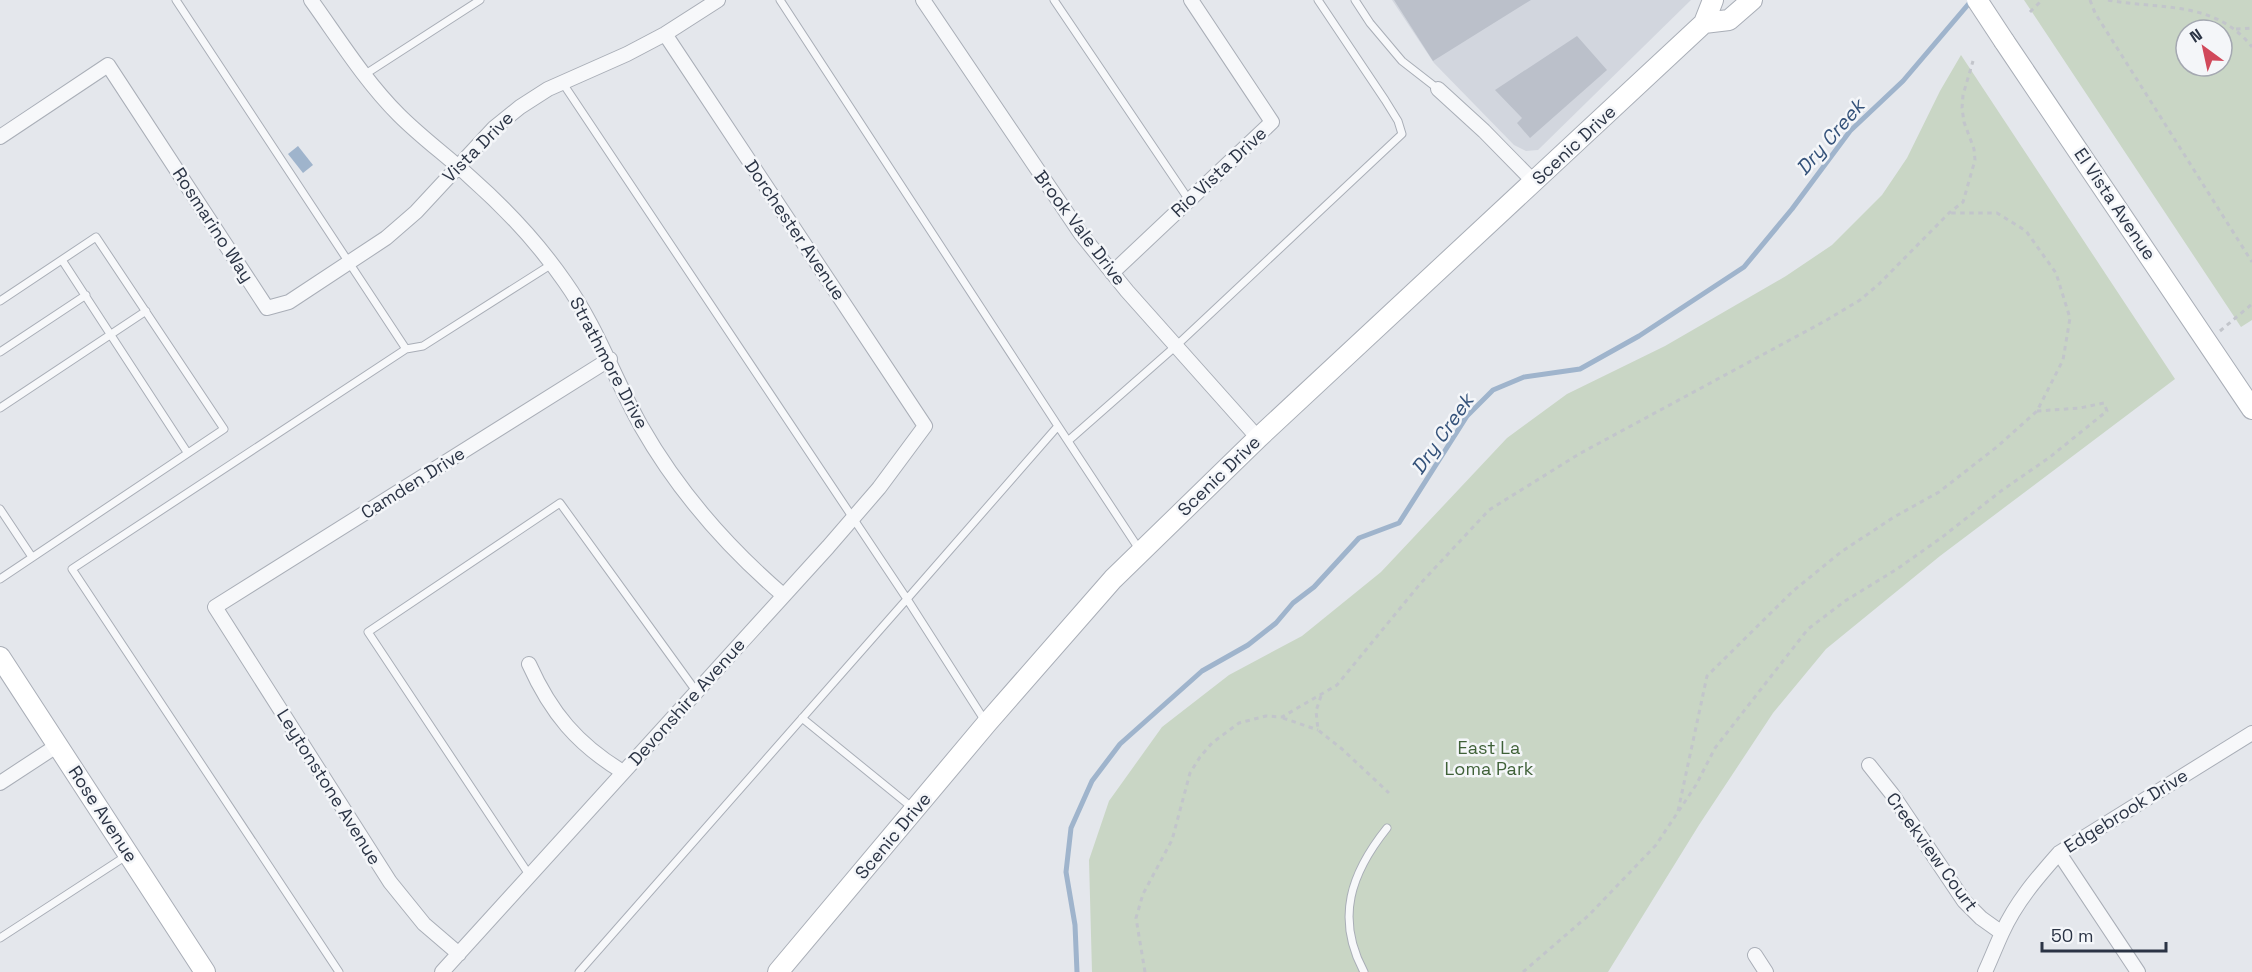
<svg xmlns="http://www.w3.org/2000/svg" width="2252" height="972" font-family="'Space Grotesk',sans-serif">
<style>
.built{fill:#d2d6de}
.green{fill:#c9d6c5;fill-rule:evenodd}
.water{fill:#9fb4cc}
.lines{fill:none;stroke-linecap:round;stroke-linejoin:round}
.stream{stroke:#9fb4cc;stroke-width:5}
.building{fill:#bbc0ca}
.lane-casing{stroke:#a9aeb7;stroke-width:9}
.street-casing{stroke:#a9aeb7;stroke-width:16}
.secondary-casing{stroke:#a9aeb7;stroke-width:22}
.path{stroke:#c2c5cb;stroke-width:3;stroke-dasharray:4.5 4.5;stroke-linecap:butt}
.lane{stroke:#f7f8fa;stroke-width:7}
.street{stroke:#f7f8fa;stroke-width:14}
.secondary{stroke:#fff;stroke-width:20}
.secondary-bridge-casing{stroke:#a9aeb7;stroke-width:22;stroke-linecap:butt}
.secondary-bridge{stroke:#fff;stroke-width:20}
.labels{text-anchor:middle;stroke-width:5;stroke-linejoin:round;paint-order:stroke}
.street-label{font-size:18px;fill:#2b3445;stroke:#f4f6f9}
.park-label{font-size:18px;fill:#3f6138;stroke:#f4f6f9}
.water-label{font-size:20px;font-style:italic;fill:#34527a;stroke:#f4f6f9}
</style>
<rect width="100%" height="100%" fill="#e4e7ec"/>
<path class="built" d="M1392,0H1691L1538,150L1526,151L1514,145L1434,63Z"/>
<path class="green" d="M2024,0H2252V320L2241,327ZM2186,30H2222V66H2186Z
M1961,55L2175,379L1940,556L1826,649L1773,713L1699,825L1608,972H1092L1089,860L1109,801L1162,727L1229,675L1302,636L1381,572L1507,438L1567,394L1665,346L1786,276L1832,245L1882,195L1907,158L1940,91Z"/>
<path class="water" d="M298,146L313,165L303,173L288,154Z"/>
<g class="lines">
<path class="stream" d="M1077,972L1075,925L1066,872L1071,828L1092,781L1120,744L1202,671L1248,645L1276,623L1293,603L1314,587L1359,538L1399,523L1467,416L1493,390L1524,377L1580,369L1639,336L1744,267L1792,209L1850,131L1903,81L1972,0"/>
</g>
<path class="building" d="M1394,0H1531L1433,61Z
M1577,36L1607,70L1530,138L1517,123L1522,118L1495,90Z"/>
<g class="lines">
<defs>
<path id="lane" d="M176,0L406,349L72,569L339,972
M780,0L1058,426
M1054,0L1189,200
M1355,0L1370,23L1402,61L1438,89
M364,75L480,0
M562,82L907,599L579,972
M62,260L187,452
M0,301L96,237L224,429L0,579
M406,349L423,346L552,264
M0,352L86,295
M0,408L146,311
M1068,441L1177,345L1402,134L1398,121L1385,100L1318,0
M0,509L32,557
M802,718L914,809
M985,721L907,599L1058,426L1139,549
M530,876L368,632L560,503L696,691
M0,938L126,856
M1364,972C1335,918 1351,873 1387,828"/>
<path id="street" d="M311,0C339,39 365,81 399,115C422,138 447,156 471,178C506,209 538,243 565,282C597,327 614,378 641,426C678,491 726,546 783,595
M923,0L1081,234L1127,291L1258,438
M1438,89L1484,131L1534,182
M0,137L108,65L267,308L289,302L386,238L416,212L494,128L520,107L548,89L627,54L665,34L718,0
M1112,273L1272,122L1191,0
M529,664C551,713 577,744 623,772
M1869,765L1892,794L1964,901L1981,918L2002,933
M0,783L58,745
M2059,853L2138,972
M459,954L424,924L390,882L215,607L610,359
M1755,955L1766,972
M442,972L828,547L879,488L925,426L665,34
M1985,972C1991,959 1996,946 2002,933C2016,902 2037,878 2059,853L2252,733"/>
<path id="secondary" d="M1704,23L1729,20L1752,0
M2004,41L2252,409
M0,657L205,972
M778,972L987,723L1113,579L1258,438L1704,23L1713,0"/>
</defs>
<use href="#lane" class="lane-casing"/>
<use href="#street" class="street-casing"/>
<use href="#secondary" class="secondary-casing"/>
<path class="path" d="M2090,0L2095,13L2252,262
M2108,0C2161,10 2215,0 2252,47
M2030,12L2042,0
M2236,29L2252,28
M2220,331L2252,304
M1321,696L1316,711L1318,730L1342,749L1389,793
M1283,718L1318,730
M1678,811L1707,676L1793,591L1841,552L1894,517L1939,492L1998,446L2037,411L2063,360L2070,318L2056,273L2026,231L1997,213H1950
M1145,972L1136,918L1143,894L1172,840L1190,773L1200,757L1212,743L1239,723L1266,716L1282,717L1337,685L1420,584L1489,510L1579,454L1825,321L1860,300L1879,284L1949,213L1963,202L1975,160L1974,149L1964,122L1962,108L1963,95L1973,61
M1523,972L1589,915L1656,845L1696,785L1715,748L1808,629L1845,601L1897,569L1941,538L2001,491L2050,457L2107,411L2104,403L2080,408L2037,411"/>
<use href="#lane" class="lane"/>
<use href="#street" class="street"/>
<use href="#secondary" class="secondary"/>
<defs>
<path id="secondary-bridge" d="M1977,0L2004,41"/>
</defs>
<use href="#secondary-bridge" class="secondary-bridge-casing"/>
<use href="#secondary-bridge" class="secondary-bridge"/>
</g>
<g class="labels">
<g class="street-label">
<text transform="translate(1574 145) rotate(-43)" y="6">Scenic Drive</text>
<text transform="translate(478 147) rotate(-45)" y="6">Vista Drive</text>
<text transform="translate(1219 172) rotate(-43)" y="6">Rio Vista Drive</text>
<text transform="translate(2115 204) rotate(56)" y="6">El Vista Avenue</text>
<text transform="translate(213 225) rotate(57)" y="6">Rosmarino Way</text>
<text transform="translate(1080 228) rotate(53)" y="6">Brook Vale Drive</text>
<text transform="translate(795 230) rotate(56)" y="6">Dorchester Avenue</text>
<text transform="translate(609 363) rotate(62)" y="6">Strathmore Drive</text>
<text transform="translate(1219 476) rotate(-44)" y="6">Scenic Drive</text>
<text transform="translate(413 483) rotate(-32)" y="6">Camden Drive</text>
<text transform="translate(687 702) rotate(-48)" y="6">Devonshire Avenue</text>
<text transform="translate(329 787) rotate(58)" y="6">Leytonstone Avenue</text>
<text transform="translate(2126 811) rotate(-32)" y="6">Edgebrook Drive</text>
<text transform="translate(103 814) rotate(57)" y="6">Rose Avenue</text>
<text transform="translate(893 836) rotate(-50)" y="6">Scenic Drive</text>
<text transform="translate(1932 852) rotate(54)" y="6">Creekview Court</text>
</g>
<g class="park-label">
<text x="1489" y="754">East La<tspan x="1489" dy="21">Loma Park</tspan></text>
</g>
<g class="water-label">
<text transform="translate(1830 137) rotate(-49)" y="7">Dry Creek</text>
<text transform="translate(1442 434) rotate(-55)" y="7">Dry Creek</text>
</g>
</g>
<g transform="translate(2204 48) rotate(327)"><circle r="28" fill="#f4f6f9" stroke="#a4a8b1" stroke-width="1.5"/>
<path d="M0-4.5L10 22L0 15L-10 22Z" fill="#d1495b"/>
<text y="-9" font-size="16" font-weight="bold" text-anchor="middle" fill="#2b3445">N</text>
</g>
<path d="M2042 942v9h124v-9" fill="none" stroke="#2b3445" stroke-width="3"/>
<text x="2051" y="942" font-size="18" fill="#2b3445" stroke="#f4f6f9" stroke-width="4.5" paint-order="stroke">50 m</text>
</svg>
